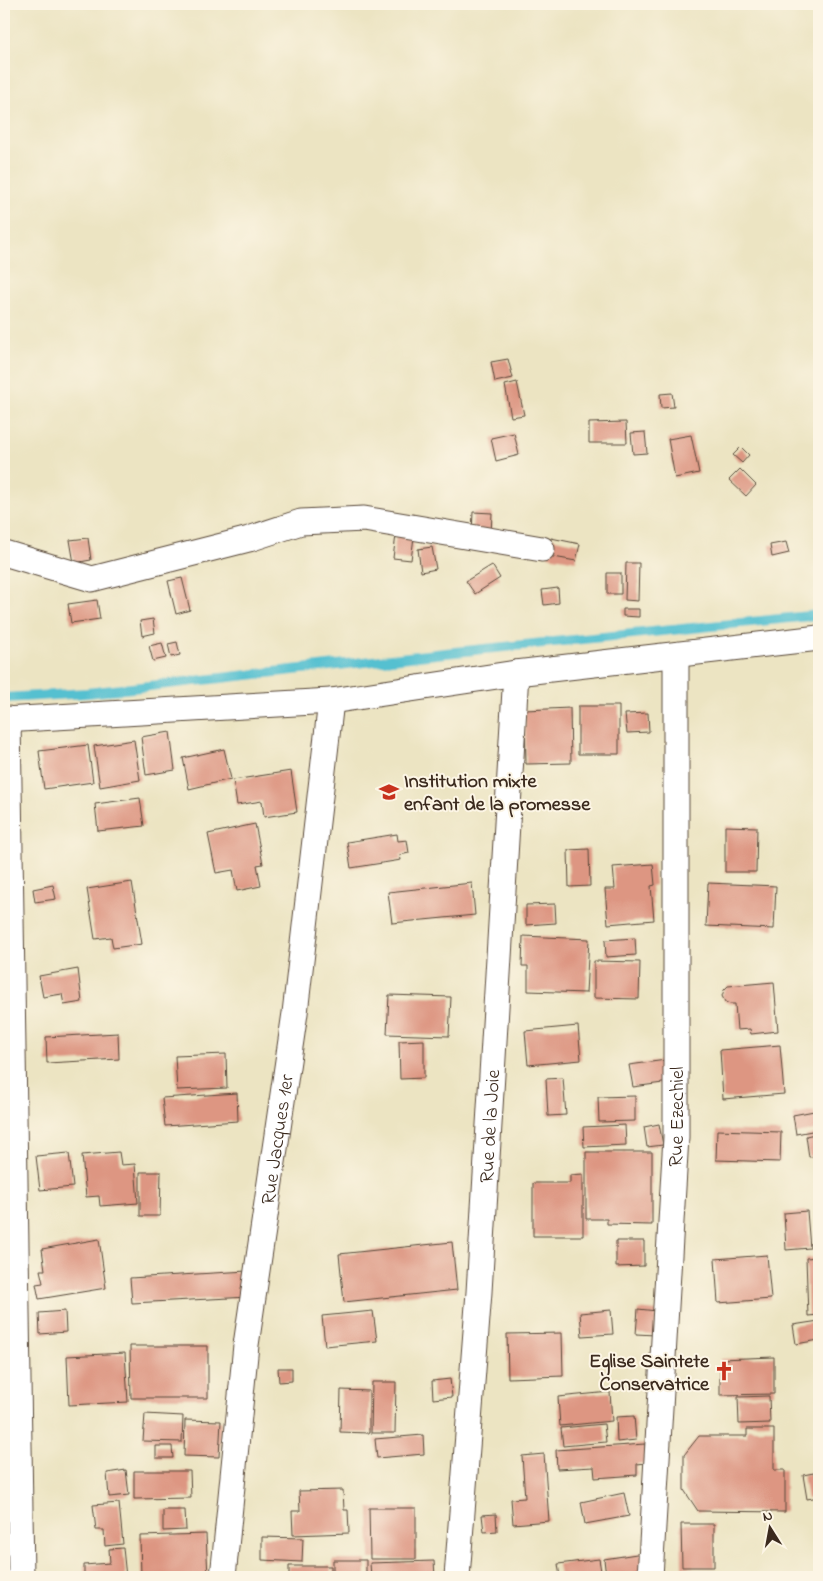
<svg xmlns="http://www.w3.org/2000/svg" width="823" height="1581" font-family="'Indie Flower',sans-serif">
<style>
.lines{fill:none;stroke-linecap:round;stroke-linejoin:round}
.stream{stroke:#55c0d0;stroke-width:10}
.building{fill:#dd9682}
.minor-casing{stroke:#564637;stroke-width:27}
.minor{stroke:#fff;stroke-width:25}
.labels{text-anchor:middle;stroke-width:4;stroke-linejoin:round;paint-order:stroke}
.poi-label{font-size:20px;font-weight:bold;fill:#3b2a1e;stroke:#fcf5e5;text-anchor:start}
.street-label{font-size:20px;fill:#3b2a1e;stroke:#fcf5e5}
</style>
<rect width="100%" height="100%" fill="#fcf5e5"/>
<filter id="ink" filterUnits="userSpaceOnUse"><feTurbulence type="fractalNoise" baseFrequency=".02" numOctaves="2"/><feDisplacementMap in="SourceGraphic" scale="10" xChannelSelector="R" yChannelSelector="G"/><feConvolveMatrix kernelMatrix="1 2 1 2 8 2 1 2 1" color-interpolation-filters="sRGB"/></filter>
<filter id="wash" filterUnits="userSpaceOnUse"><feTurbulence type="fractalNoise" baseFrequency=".0096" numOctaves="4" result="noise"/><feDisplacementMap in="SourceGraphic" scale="20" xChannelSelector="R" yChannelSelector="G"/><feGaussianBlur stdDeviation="1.12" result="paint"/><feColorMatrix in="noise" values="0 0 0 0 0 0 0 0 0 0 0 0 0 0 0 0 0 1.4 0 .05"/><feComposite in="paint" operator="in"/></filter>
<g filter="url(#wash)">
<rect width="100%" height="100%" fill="#ece4c2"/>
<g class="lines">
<path class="stream" d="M4,698L87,693L445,653L819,615"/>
</g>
<g id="blocks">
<path class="building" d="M508,359L513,378L495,382L491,362Z
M517,382L524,415L511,417L505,385Z
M672,393L674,407L661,408L660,394Z
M626,422L627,443H589V423Z
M645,432L647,453L633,454L631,433Z
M514,433L519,455L496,461L491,438Z
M691,435L699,473L675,478L668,439Z
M741,447L749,455L742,463L733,455Z
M740,469L756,485L746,496L729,480Z
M473,512L492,513L491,535L472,534Z
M396,535L414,537L411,560L393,558Z
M88,538L91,560L74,563L70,540Z
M551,538L580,544L576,561L548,556Z
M786,542L789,553L772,557L770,545Z
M432,547L436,569L421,572L418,549Z
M626,563H639L638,601L625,600Z
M492,565L500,578L475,594L466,581Z
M607,573H621V594H607Z
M182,578L190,610L176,614L168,581Z
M558,588L559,603L544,605L542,590Z
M97,600L100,619L71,623L68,604Z
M623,609H639V617L623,616Z
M153,619L155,633L142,636L140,621Z
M177,642L180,655L171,657L168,644Z
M162,643L166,658L153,661L149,646Z
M578,706H619V754H578Z
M570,708L571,763L526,764L525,710Z
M648,713L649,732L627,733L625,714Z
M170,732L175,770L146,775L141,737Z
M134,740L140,780L100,787L94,746Z
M88,745L93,782L44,789L39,751Z
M224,749L231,779L189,789L183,758Z
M291,771L297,812L264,817L262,801L237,805L233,780Z
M140,798L144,826L98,831L95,804Z
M255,824L263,864L257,865L261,886L237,891L233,870L216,873L208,834Z
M725,826L757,827L756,872H725Z
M397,834L398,841L407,840L409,853L400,855L401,860L351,868L347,842Z
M589,849L590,886L569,887L568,850Z
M653,864L655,885L651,886L654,920L608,924L605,889H615L613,867Z
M132,882L142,944L113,948L111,937L95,939L87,889Z
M472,883L475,915L392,923L388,892Z
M708,883L776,886L774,929L706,926Z
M53,885L56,899L35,902L33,889Z
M555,904L556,923L526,925V905Z
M523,936L589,939L586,993L528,991V966H522Z
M635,938L636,955L606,957L605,940Z
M594,961L640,962L639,999L594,998Z
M78,969L82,1002L64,1005L62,994L43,997L39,976Z
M774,982L778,1031L751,1034L750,1029L737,1030L735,1004H730L725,1002L722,996L724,990L728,986Z
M389,995L451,997L449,1036L387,1034Z
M578,1026L581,1060L528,1065L525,1031Z
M118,1033L119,1059L47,1063L46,1037Z
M424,1040V1078L400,1079L399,1041Z
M780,1045L784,1094L723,1099L720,1050Z
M226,1054L227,1088L177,1090L175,1056Z
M666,1060L670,1082L633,1087L629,1065Z
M563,1078L566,1115L548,1116L546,1079Z
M237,1093L238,1121L165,1126L162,1098Z
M635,1096V1121L599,1122L598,1097Z
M814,1111L817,1130L796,1134L793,1115Z
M659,1124L663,1145L647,1147L644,1127Z
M625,1125L626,1145L584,1147L583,1127Z
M717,1130L781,1132L780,1162L716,1160Z
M819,1133V1156L809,1157L806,1136Z
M119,1152L121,1165L135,1164L138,1203L100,1206L99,1196L86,1197L82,1155Z
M586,1152H652V1225L607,1224V1219H586Z
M69,1153L73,1187L40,1190L36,1156Z
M140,1172H161L160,1216H140Z
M583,1174V1236H533V1183H570V1175Z
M807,1211L810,1248L786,1250L784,1213Z
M99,1239L106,1288L39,1299L36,1284L43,1283L40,1270H45L42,1249Z
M616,1241H644V1266L616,1267Z
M452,1242L457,1290L344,1302L339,1254Z
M767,1255L771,1299L718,1303L715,1259Z
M819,1257V1315L808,1316L806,1258Z
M247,1271L249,1297L132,1303L130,1278Z
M638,1309L657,1311L655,1335L636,1334Z
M611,1310L613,1334L582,1336L580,1313Z
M65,1311L66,1332L40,1334L39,1313Z
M373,1311L377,1341L325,1346L322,1316Z
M819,1321V1340L796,1344L793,1325Z
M562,1333L563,1376L508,1378L507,1334Z
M130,1346H208V1398H131Z
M125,1353L128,1402L69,1405L67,1356Z
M774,1357V1394L720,1395V1359Z
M278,1368H292V1381L279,1382Z
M450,1379L452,1397L433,1399L432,1381Z
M372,1382H396L395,1433H371Z
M341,1390L369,1391V1433L340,1432Z
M610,1392L612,1421L560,1426L558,1397Z
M769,1396L770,1423L739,1424L738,1397Z
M145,1414L183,1416L182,1442L143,1441Z
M634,1416L636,1440L617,1442L616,1417Z
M185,1420L221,1421L219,1457L184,1456Z
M604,1424L606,1442L563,1446L561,1428Z
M747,1429H774V1470H785V1512L698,1511L684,1490V1455L699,1436H747Z
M423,1435L424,1454L377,1458L375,1439Z
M645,1444L646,1463L637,1464V1475L595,1478L594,1467L557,1469L556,1450Z
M156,1446H172L173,1458H156Z
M544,1454L549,1521L513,1524L511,1499L525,1498L522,1456Z
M126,1470L129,1495L109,1497L107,1473Z
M134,1471H190L191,1498L134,1499Z
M819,1472V1497L807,1499L803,1475Z
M343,1490L344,1510H348L349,1533L293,1535L292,1511H300L299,1491Z
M624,1493L629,1516L585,1524L581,1502Z
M119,1503L123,1544L105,1546L104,1530H96L93,1505Z
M369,1508H416V1559H370Z
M163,1510H185L186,1530L163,1531Z
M496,1514L497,1531L484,1532L482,1515Z
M681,1524H714V1567H682Z
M206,1534L208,1577H141L140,1536Z
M262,1537L303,1538L302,1562L262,1560Z
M123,1548L126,1577H84V1565L110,1563L109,1549Z
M643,1553L646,1572L628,1574L629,1577H606L604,1559Z
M599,1559L602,1577H560L558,1564Z
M333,1560H366V1577H333Z
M434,1561L435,1577H371L370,1563Z
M289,1566H331V1577H289Z"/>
</g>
</g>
<g filter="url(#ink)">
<use href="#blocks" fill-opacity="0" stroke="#564637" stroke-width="1"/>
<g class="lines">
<defs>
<g id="minor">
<path d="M4,553L92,579L249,539L301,522L364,519L542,549"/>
<path d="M8,719L21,1577"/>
<path d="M4,720L331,701L516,673L819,638"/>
<path id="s1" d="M223,1577L246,1345L295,1013L331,701"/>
<path id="s2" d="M457,1577L479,1292L516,673"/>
<path id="s3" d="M650,1577L676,1137V655"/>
</g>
</defs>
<use href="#minor" class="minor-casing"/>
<use href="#minor" class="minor"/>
</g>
</g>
<defs>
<symbol id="school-bare" viewBox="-9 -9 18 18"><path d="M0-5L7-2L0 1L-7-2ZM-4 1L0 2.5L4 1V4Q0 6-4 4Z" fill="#c8321e" stroke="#fcf5e5" stroke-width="2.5" paint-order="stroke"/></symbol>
<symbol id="church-bare" viewBox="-9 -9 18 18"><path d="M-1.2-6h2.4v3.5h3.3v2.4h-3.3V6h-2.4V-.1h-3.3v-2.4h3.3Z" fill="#c8321e" stroke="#fcf5e5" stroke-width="2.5" paint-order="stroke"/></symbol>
</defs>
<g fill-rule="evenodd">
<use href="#school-bare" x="375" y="778" width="28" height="28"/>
<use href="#church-bare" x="710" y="1357" width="28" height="28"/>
</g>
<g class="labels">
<g class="poi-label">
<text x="404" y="787">Institution mixte<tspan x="404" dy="23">enfant de la promesse</tspan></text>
<text x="709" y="1367" text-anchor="end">Eglise Saintete<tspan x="709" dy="23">Conservatrice</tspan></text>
</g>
<g class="street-label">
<text dy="7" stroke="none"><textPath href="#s3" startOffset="461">Rue Ezechiel</textPath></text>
<text dy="7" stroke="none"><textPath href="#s2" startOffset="452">Rue de la Joie</textPath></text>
<text dy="7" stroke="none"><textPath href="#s1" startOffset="441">Rue Jacques 1er</textPath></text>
</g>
</g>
<rect width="823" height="1581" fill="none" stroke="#fcf5e5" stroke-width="20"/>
<g transform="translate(770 1528) rotate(349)" stroke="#fcf5e5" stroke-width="4" paint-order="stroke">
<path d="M0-4L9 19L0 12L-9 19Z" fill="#3b2a1e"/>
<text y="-8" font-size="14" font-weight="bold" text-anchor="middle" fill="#3b2a1e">N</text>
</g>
</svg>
